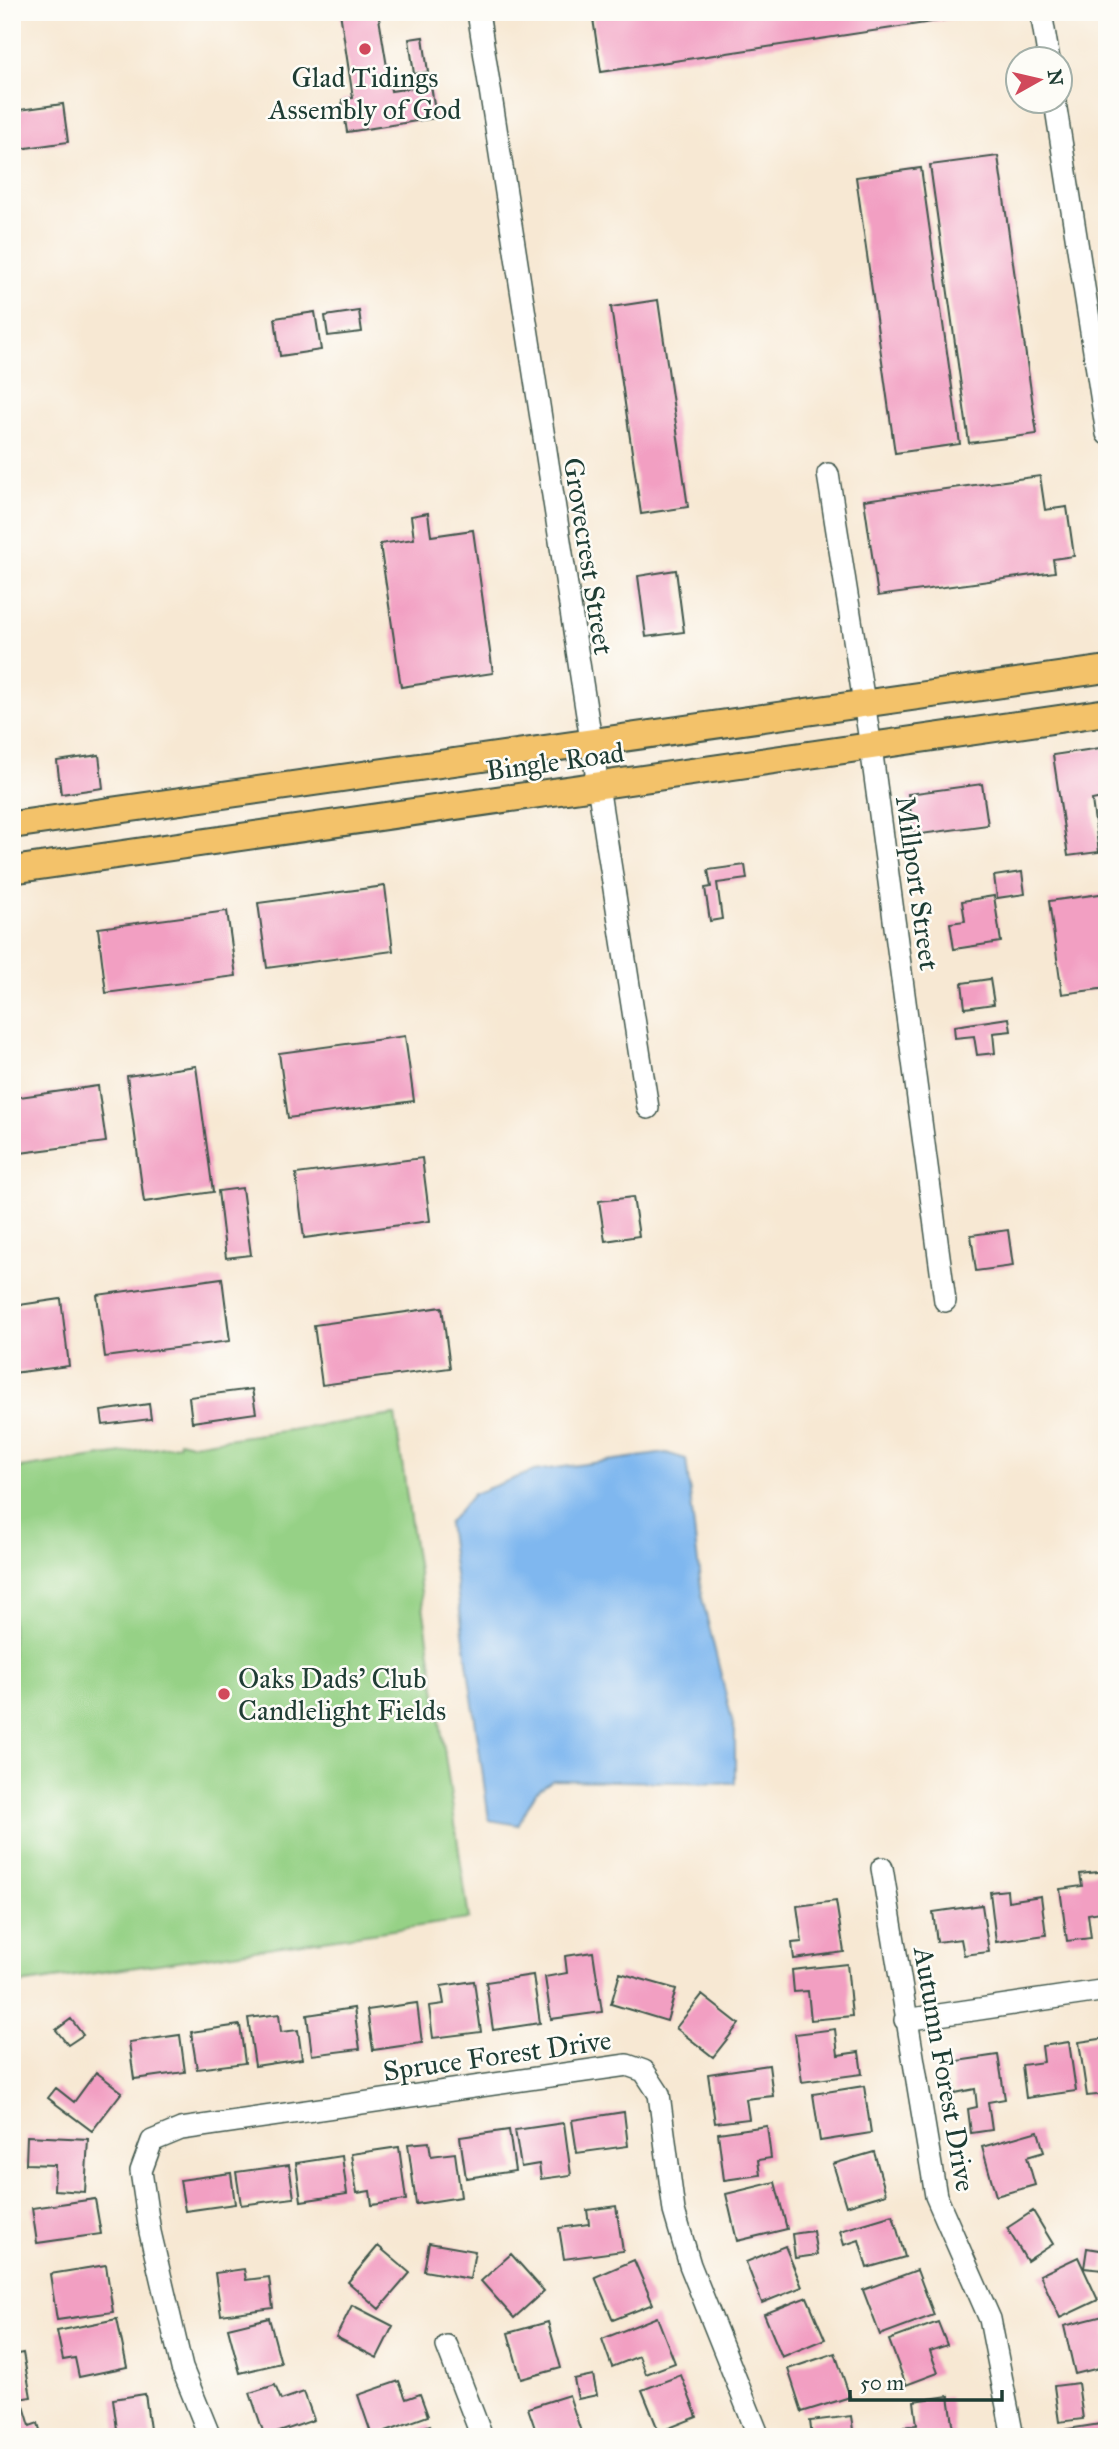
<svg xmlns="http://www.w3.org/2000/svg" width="1119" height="2449" font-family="'IM FELL Great Primer',serif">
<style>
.green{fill:#96d186;stroke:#5a875d;stroke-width:2}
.water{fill:#7fb7ef;stroke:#4f7a92;stroke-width:2}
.building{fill:#f29fc2}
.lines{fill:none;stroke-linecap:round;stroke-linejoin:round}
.minor-casing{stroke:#3f574c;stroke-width:24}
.major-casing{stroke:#3f574c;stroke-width:30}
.minor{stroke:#fff;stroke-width:21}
.major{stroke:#f3c26a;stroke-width:26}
.poi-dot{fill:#d1495b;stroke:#fdfcf7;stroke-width:2.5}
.labels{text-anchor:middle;stroke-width:5;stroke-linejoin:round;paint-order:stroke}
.poi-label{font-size:28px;fill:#1f3d34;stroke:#fdfcf7}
.street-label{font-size:28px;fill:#1f3d34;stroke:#fdfcf7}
</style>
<rect width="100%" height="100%" fill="#fdfcf7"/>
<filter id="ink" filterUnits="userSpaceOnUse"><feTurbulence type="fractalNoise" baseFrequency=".0143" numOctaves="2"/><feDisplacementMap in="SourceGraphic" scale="14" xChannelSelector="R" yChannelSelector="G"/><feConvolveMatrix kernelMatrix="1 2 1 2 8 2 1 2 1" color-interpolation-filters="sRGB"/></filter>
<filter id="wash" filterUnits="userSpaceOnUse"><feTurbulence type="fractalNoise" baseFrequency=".00686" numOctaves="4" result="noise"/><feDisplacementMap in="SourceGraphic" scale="28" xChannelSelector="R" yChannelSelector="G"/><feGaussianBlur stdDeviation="1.57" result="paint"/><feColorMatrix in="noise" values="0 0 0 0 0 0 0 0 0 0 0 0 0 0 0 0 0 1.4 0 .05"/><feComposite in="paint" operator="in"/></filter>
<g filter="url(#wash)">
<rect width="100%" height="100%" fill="#f7e8d3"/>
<path class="green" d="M395,1415L469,1919L12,1985V1469L178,1445L179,1441L191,1444Z"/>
<path class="water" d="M666,1453L686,1459L702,1598L735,1732V1783L553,1780L536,1792L518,1825L489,1820L448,1524L473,1494L534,1471Z"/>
<g id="blocks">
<path class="building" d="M340,12H378L391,91L431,85L436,118L347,132L342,100L353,98Z
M592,12H985V14L601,72Z
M423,37L428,72L414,74L409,39Z
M63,104L68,142L12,150V111Z
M998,156L1037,434L969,443L930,165Z
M921,168L960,444L895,453L856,177Z
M658,300L688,507L641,514L611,307Z
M359,311L362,332L328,336L325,316Z
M315,312L321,350L280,356L275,318Z
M1040,476L1045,510L1067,507L1074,556L1053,559L1055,572L878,596L864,500Z
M428,513L431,536L473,530L493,673L401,687L380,544L414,539L411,516Z
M676,570L684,632L646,637L638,576Z
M1107,747V797L1092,800L1099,852L1068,856L1053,755Z
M99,755L103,788L61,794L57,761Z
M982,784L988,825L914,835L908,794Z
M745,865L747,879L717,883L722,919L710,921L705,888L711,887L708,870Z
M1022,872L1025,894L997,898L994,876Z
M385,886L393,951L267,968L258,903Z
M1107,893V988L1062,994L1049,901Z
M994,896L1001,942L954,949L950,923L965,921L962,901Z
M227,911L236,976L106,993L98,928Z
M990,979L994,1004L965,1008L962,983Z
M1009,1018L1011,1031L993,1033L995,1053L977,1055L974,1036L955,1038L954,1026Z
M405,1036L414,1101L288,1118L279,1053Z
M196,1066L213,1192L144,1202L127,1076Z
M98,1086L106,1142L12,1154V1098Z
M422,1158L430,1221L304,1238L296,1174Z
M242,1188L251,1255L226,1258L218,1191Z
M633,1197L639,1236L605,1241L599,1201Z
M1008,1230L1013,1266L976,1271L971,1235Z
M222,1278L230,1341L105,1357L97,1295Z
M61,1299L69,1366L12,1373V1306Z
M442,1307L450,1368L322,1385L314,1325Z
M252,1389L256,1413L192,1422L189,1397Z
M149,1404L151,1419L103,1425L101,1411Z
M1107,1871V1911L1088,1914L1091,1938L1067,1941L1060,1889L1082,1886L1080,1874Z
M1007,1890L1008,1901L1041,1896L1046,1935L996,1942L990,1892Z
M836,1901L844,1952L794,1959L792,1943L802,1942L797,1906Z
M982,1905L989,1952L964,1955L961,1939L937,1942L933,1912Z
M593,1952L602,2012L551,2019L545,1977L567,1973L565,1956Z
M847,1964L852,2016L811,2020L808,1991L794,1992L792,1970Z
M620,1973L676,1989L667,2021L611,2004Z
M533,1975L540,2023L493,2030L486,1982Z
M474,1981L481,2032L433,2038L429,2006L444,2004L441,1986Z
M702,1995L739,2024L713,2057L676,2028Z
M417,2003L422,2043L373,2050L367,2010Z
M354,2008L360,2049L312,2055L307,2015Z
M279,2014L281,2032L298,2030L302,2059L255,2066L248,2018Z
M71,2019L83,2035L68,2045L56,2030Z
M240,2025L245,2063L197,2069L191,2032Z
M835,2029L838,2055L859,2052L862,2074L802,2082L795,2034Z
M180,2035L185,2072L134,2079L129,2042Z
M1107,2038V2094L1087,2096L1079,2042Z
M1069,2042L1076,2091L1026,2098L1022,2065L1044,2062L1042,2046Z
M998,2055L1005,2099L988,2102L992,2130L971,2133L968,2109L977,2107L975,2089L955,2093L950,2062Z
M769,2065L773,2096L746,2099L749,2119L715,2123L708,2074Z
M96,2072L122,2092L92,2131L48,2098L56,2088L74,2102Z
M864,2086L871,2133L820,2141L813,2094Z
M624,2112L628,2146L577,2153L572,2120Z
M564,2123L571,2175L541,2179L539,2164L521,2167L515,2130Z
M767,2126L771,2158L758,2160L760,2175L724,2180L718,2133Z
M509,2130L515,2171L466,2178L460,2137Z
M1038,2131L1044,2152L1027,2157L1035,2185L996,2196L982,2147Z
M27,2136L88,2139L85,2192L54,2190L55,2165L26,2164Z
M429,2142L431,2156L455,2153L461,2197L416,2204L408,2144Z
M399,2147L406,2200L372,2205L370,2191L357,2193L351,2154Z
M874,2152L886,2194L846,2206L833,2164Z
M342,2156L347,2194L301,2201L296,2163Z
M289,2165L294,2198L241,2205L236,2172Z
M231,2173L235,2204L185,2211L180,2180Z
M775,2182L787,2229L737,2241L726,2194Z
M95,2199L101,2234L37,2243L32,2208Z
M616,2206L623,2251L564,2259L559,2228L589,2224L587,2210Z
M1033,2211L1053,2244L1027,2261L1007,2228Z
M893,2215L905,2257L867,2268L859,2240L844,2245L840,2231Z
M813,2231L817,2255L795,2258L792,2234Z
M429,2243L475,2251L470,2279L424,2271Z
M378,2246L410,2273L379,2309L348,2282Z
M785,2246L802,2287L762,2303L746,2262Z
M1087,2248L1106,2251L1103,2270L1084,2268Z
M511,2254L544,2291L514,2318L481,2281Z
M1078,2257L1098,2300L1060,2318L1040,2275Z
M634,2260L653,2304L613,2320L595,2277Z
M106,2265L113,2312L57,2320L50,2274Z
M244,2269L246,2280L269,2277L273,2308L221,2315L215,2273Z
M917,2270L934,2315L880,2335L863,2290Z
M807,2297L825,2339L782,2357L764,2314Z
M352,2305L393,2326L377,2358L336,2337Z
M1107,2315V2366L1075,2374L1064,2326Z
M657,2317L675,2363L646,2374L639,2356L612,2367L602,2339Z
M269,2318L281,2363L240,2373L228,2328Z
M117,2319L127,2367L79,2377L75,2358L63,2360L57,2331Z
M548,2322L561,2368L521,2379L508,2333Z
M938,2322L947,2345L930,2351L938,2373L906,2385L889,2340Z
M23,2353L31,2397L12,2400V2355Z
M835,2353L850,2397L802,2412L788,2369Z
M593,2375L597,2395L578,2399L574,2379Z
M681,2375L697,2417L659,2432L642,2390Z
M399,2381L406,2399L420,2394L428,2416L372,2436L358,2395Z
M1078,2383L1083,2419L1059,2422L1054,2386Z
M275,2385L281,2400L304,2392L314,2420L265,2437L250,2393Z
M145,2394L151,2436L118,2437L113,2399Z
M569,2395L582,2435L538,2437L528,2408Z
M949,2396L955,2437H902L901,2427L917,2425L914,2401Z
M24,2406L30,2426L38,2423L42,2437H12V2409Z
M851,2416L854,2437H812L810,2421Z
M1107,2423V2437H1062L1061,2430Z
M430,2425L434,2437H398V2436Z"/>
</g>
</g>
<g filter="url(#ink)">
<use href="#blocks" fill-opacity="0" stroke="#3f574c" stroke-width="2"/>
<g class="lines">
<defs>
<path id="minor" d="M478,12L648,1108
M1041,12L1049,60
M1055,102L1107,434
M828,474L871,747L945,1301
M882,1868L936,2196L990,2319L1013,2437
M905,2020L1107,1990
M447,2346L482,2437
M210,2437L182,2368L150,2232L141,2171L152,2141L181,2129L627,2065L644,2071L659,2094L674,2211L690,2265L759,2437"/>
<path id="major" d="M12,825L1107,669
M12,870L1107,712"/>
</defs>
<use href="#minor" class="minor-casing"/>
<use href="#major" class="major-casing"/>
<use href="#minor" class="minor"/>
<use href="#major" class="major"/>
</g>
</g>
<g class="poi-dot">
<circle cx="365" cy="49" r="7"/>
<circle cx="224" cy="1694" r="7"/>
</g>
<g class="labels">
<g class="poi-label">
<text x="365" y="87">Glad Tidings<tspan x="365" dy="32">Assembly of God</tspan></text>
<text x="238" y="1688" text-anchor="start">Oaks Dads' Club<tspan x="238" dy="32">Candlelight Fields</tspan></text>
</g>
<g class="street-label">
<text transform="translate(589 556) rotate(81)" y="10">Grovecrest Street</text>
<text transform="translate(555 761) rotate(-8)" y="10">Bingle Road</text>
<text transform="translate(918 883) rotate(82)" y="10">Millport Street</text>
<text transform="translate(497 2055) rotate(-8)" y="10">Spruce Forest Drive</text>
<text transform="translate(945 2069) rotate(80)" y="10">Autumn Forest Drive</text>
</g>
</g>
<rect width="1119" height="2449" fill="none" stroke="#fdfcf7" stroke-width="42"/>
<g transform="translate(1039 80) rotate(82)"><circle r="33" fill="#fdfcf7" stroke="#a4b0a9" stroke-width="2"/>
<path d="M0-5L12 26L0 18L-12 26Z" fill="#d1495b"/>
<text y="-10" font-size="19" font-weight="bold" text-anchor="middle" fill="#1f3d34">N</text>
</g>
<path d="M850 2390v10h152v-10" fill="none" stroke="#1f3d34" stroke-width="3.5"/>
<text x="860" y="2390" font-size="21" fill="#1f3d34" stroke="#fdfcf7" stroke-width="5" paint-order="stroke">50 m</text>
</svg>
